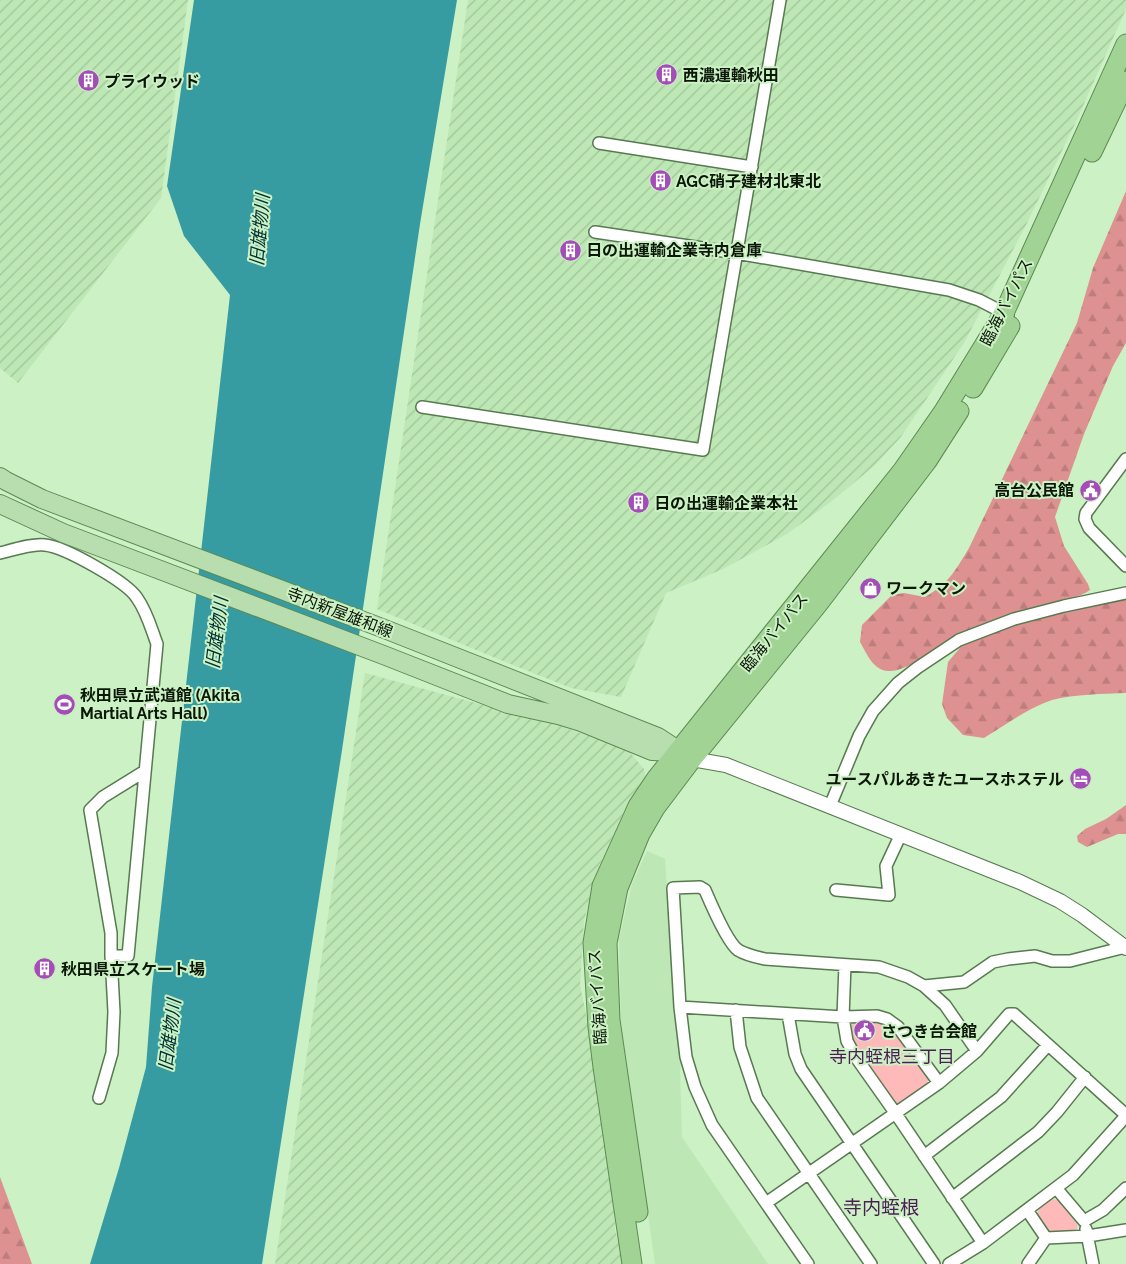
<svg xmlns="http://www.w3.org/2000/svg" width="1126" height="1264" font-family="Raleway,'Noto Sans JP',sans-serif">
<style>
.built{fill:#bde7b4}
.industrial{fill:url(#industrial-furrows)}
.forest{fill:url(#forest-firs)}
.park{fill:#febab9}
.water{fill:#379ca1}
.lines{fill:none;stroke-linecap:round;stroke-linejoin:round}
.minor-casing{stroke:#587951;stroke-width:14}
.tertiary-casing{stroke:#587951;stroke-width:16}
.primary-casing{stroke:#5c8a51;stroke-width:20}
.trunk-casing{stroke:#5c8a51;stroke-width:21}
.minor{stroke:#fff;stroke-width:11}
.tertiary{stroke:#fff;stroke-width:14}
.primary{stroke:#b8deaf;stroke-width:18}
.trunk{stroke:#a0d394;stroke-width:19}
.labels{text-anchor:middle;stroke-width:4;stroke-linejoin:round;paint-order:stroke}
.poi-label{font-size:16px;font-weight:bold;fill:#0b1808;stroke:#ccf1c4;text-anchor:start}
.street-label{font-size:16px;fill:#0b1808;stroke:#ccf1c4}
.water-label{font-size:18px;font-style:italic;fill:#003234;stroke:#ccf1c4}
.neighbourhood-label{font-size:18px;fill:#4a1f53;stroke:#ccf1c4}
.quarter-label{font-size:19px;fill:#4a1f53;stroke:#ccf1c4}
</style>
<defs>
<pattern id="industrial-furrows" width="10" height="10" patternUnits="userSpaceOnUse" patternTransform="scale(1.25)"><rect width="10" height="10" fill="#bde7b4"/><path d="M-1 1l2-2M0 10L10 0M9 11l2-2" fill="none" stroke="#a1c599"/></pattern>
<pattern id="forest-firs" width="22" height="20" patternUnits="userSpaceOnUse" patternTransform="scale(1.25)"><rect width="22" height="20" fill="#dd9291"/><path d="M5 1l3.5 6h-7zM16 11l3.5 6h-7z" fill="#bc7d7c"/></pattern>
</defs>
<rect width="100%" height="100%" fill="#ccf1c4"/>
<path class="built" d="M647,851L665,859L673,989L681,1063L680,1071L682,1137L768,1264H655L621,1022L619,939L632,884Z"/>
<path class="industrial" d="M0,0H188L161,198L18,383L0,368Z
M468,0H1126V9L1075,124L1025,227L964,343L900,438L874,466L832,501L787,534L723,569L666,593L621,697L571,688L498,659L377,609Z
M365,673L554,724L627,749L644,769L646,777L624,811L599,866L584,921L580,985L590,1033L613,1188L615,1229L624,1264H275Z"/>
<path class="forest" d="M1126,191V343L1113,366L1084,434L1055,517L1064,546L1088,584L1090,590C1078,599 1061,599 1046,604C1018,612 990,621 963,633C944,642 908,673 888,671C873,670 867,654 860,642L862,625L892,595L904,593L925,597C949,583 955,571 969,548L1077,323L1093,268Z
M1126,597V693C1103,694 1075,694 1052,700C1028,708 1005,725 984,738L963,735L947,718L942,704L948,662L965,642L1011,624Z
M1126,805V834H1118L1087,847L1078,842L1077,836L1085,829L1106,819Z
M0,1177L32,1264H0Z"/>
<path class="park" d="M874,1021L890,1028L928,1079L927,1086L902,1105L895,1103C883,1086 859,1060 852,1042C850,1035 850,1029 853,1023Z
M1051,1199L1058,1200L1077,1224V1231L1067,1234L1049,1232L1037,1217L1039,1208Z"/>
<path class="water" d="M194,0H457L420,224L342,750L262,1264H90L119,1168L146,1067L152,987L230,295L184,236L167,186Z"/>
<g class="lines">
<defs>
<path id="minor" d="M599,143L752,167
M595,232L736,253L949,290L979,300L1008,315
M422,407L703,450L780,0
M1126,459L1086,513L1085,519L1089,528L1126,566
M0,553C12,550 33,543 45,545C65,547 127,582 137,598C147,612 151,628 157,644L128,956H111L114,1012L112,1053L99,1098
M830,806L859,736L873,711L898,683L917,668L959,640L1014,619L1064,606L1126,593
M836,890L889,895L886,866L901,834
M111,956V933L90,810L103,797L145,771
M845,965L843,1017L847,1041L855,1056L896,1114L983,1243
M924,986L964,982L993,962L1008,959L1035,956L1052,961H1070L1125,947
M680,1007L843,1017L877,1016L887,1019L898,1027L939,1083
M736,1010L740,1047L757,1098L871,1264
M788,1014L795,1054L801,1069L934,1264
M924,1156L1001,1097L1048,1045
M1056,1188L1084,1221L1103,1210L1126,1188
M952,1198L1038,1132L1057,1112L1085,1077
M766,1203L939,1083L977,1051L1009,1014H1014L1126,1115
M1027,1210L1046,1238
M1086,1229L1093,1264
M1046,1238L1088,1236L1126,1230
M808,1264L712,1125L695,1087L686,1057L680,1007L673,888L700,887L705,890C711,904 727,942 738,950C746,955 756,957 765,959L879,967L908,977L924,986L945,1005L977,1051
M949,1264L983,1243L1073,1175L1126,1116
M1028,1264L1046,1238"/>
<path id="tertiary" d="M692,759L726,765L1020,882L1060,901L1082,915L1126,948"/>
<path id="primary" d="M0,477L6,481L42,499L382,628L658,737L690,758
M0,504L63,533L386,656L508,704L558,715L581,722L652,751L679,752"/>
<path id="trunk" d="M1092,152L1126,81
M973,388L1010,326
M638,1212L610,1020L607,943L618,888L640,834L655,808L692,759L818,604L927,461L959,411
M632,1264L603,1067L598,1027L593,943L602,886L638,806L656,779L903,470L944,411L1004,313L1126,44"/>
</defs>
<use href="#minor" class="minor-casing"/>
<use href="#tertiary" class="tertiary-casing"/>
<use href="#primary" class="primary-casing"/>
<use href="#trunk" class="trunk-casing"/>
<use href="#minor" class="minor"/>
<use href="#tertiary" class="tertiary"/>
<use href="#primary" class="primary"/>
<use href="#trunk" class="trunk"/>
</g>
<defs>
<symbol id="building-disc" viewBox="-11 -11 22 22"><circle r="9.5" fill="#a44cb8" stroke="#ccf1c4"/><path d="M-4-6H4V6H1V3H-1V6H-4ZM-2.5-4.3h1.7v1.8h-1.7ZM.8-4.3h1.7v1.8H.8ZM-2.5-1h1.7V.8h-1.7ZM.8-1h1.7V.8H.8Z" fill="#fff"/></symbol>
<symbol id="civic-disc" viewBox="-11 -11 22 22"><circle r="9.5" fill="#a44cb8" stroke="#ccf1c4"/><path d="M-.6-6.5H3V-4.5H.6V-3L4-1V1h2V6H-6V1h2V-1L-.6-3ZM-1.2 2.5V6h2.4V2.5Z" fill="#fff"/></symbol>
<symbol id="shop-disc" viewBox="-11 -11 22 22"><circle r="9.5" fill="#a44cb8" stroke="#ccf1c4"/><path d="M-5-2.5h2.3a2.7 3.5 0 0 1 5.4 0H5L5.5 6h-11ZM-1.5-2.5h3a1.5 2.3 0 0 0-3 0Z" fill="#fff"/></symbol>
<symbol id="stadium-disc" viewBox="-11 -11 22 22"><circle r="9.5" fill="#a44cb8" stroke="#ccf1c4"/><path d="M0-5a6.5 5 0 1 0 0 10a6.5 5 0 1 0 0-10ZM-3.5-1.8h7v3.6h-7Z" fill="#fff"/></symbol>
<symbol id="hotel-disc" viewBox="-11 -11 22 22"><circle r="9.5" fill="#a44cb8" stroke="#ccf1c4"/><path d="M-6-4.5h1.5V1H6V5H4.5V3h-9V5H-6ZM-4 0a1.8 1.8 0 1 1 3.6 0ZM.5 0V-2.5h3Q6-2.5 6 0Z" fill="#fff"/></symbol>
</defs>
<g fill-rule="evenodd">
<use href="#building-disc" x="654" y="62" width="25" height="25"/>
<use href="#building-disc" x="76" y="68" width="25" height="25"/>
<use href="#building-disc" x="648" y="168" width="25" height="25"/>
<use href="#building-disc" x="558" y="238" width="25" height="25"/>
<use href="#civic-disc" x="1078" y="478" width="25" height="25"/>
<use href="#building-disc" x="626" y="490" width="25" height="25"/>
<use href="#shop-disc" x="858" y="576" width="25" height="25"/>
<use href="#stadium-disc" x="52" y="692" width="25" height="25"/>
<use href="#hotel-disc" x="1068" y="766" width="25" height="25"/>
<use href="#building-disc" x="32" y="956" width="25" height="25"/>
<use href="#civic-disc" x="852" y="1018" width="25" height="25"/>
</g>
<g class="labels">
<g class="poi-label">
<text x="683" y="81">西濃運輸秋田</text>
<text x="104" y="87">プライウッド</text>
<text x="676" y="187">AGC硝子建材北東北</text>
<text x="586" y="256">日の出運輸企業寺内倉庫</text>
<text x="1074" y="496" text-anchor="end">高台公民館</text>
<text x="654" y="509">日の出運輸企業本社</text>
<text x="886" y="594">ワークマン</text>
<text x="80" y="701">秋田県立武道館 (Akita<tspan x="80" dy="18">Martial Arts Hall)</tspan></text>
<text x="1064" y="785" text-anchor="end">ユースパルあきたユースホステル</text>
<text x="61" y="975">秋田県立スケート場</text>
<text x="881" y="1037">さつき台会館</text>
</g>
<g class="street-label">
<text transform="translate(1006 302) rotate(-63)" y="6">臨海バイパス</text>
<text transform="translate(340 612) rotate(21)" y="6">寺内新屋雄和線</text>
<text transform="translate(774 632) rotate(-51)" y="6">臨海バイパス</text>
<text transform="translate(597 997) rotate(-94)" y="6">臨海バイパス</text>
</g>
<g class="water-label">
<text transform="translate(260 230) rotate(-85)" y="6">旧雄物川</text>
<text transform="translate(217 633) rotate(-83)" y="6">旧雄物川</text>
<text transform="translate(170 1035) rotate(-83)" y="6">旧雄物川</text>
</g>
<g class="neighbourhood-label">
<text x="892" y="1063">寺内蛭根三丁目</text>
</g>
<g class="quarter-label">
<text x="881" y="1214">寺内蛭根</text>
</g>
</g>
</svg>
